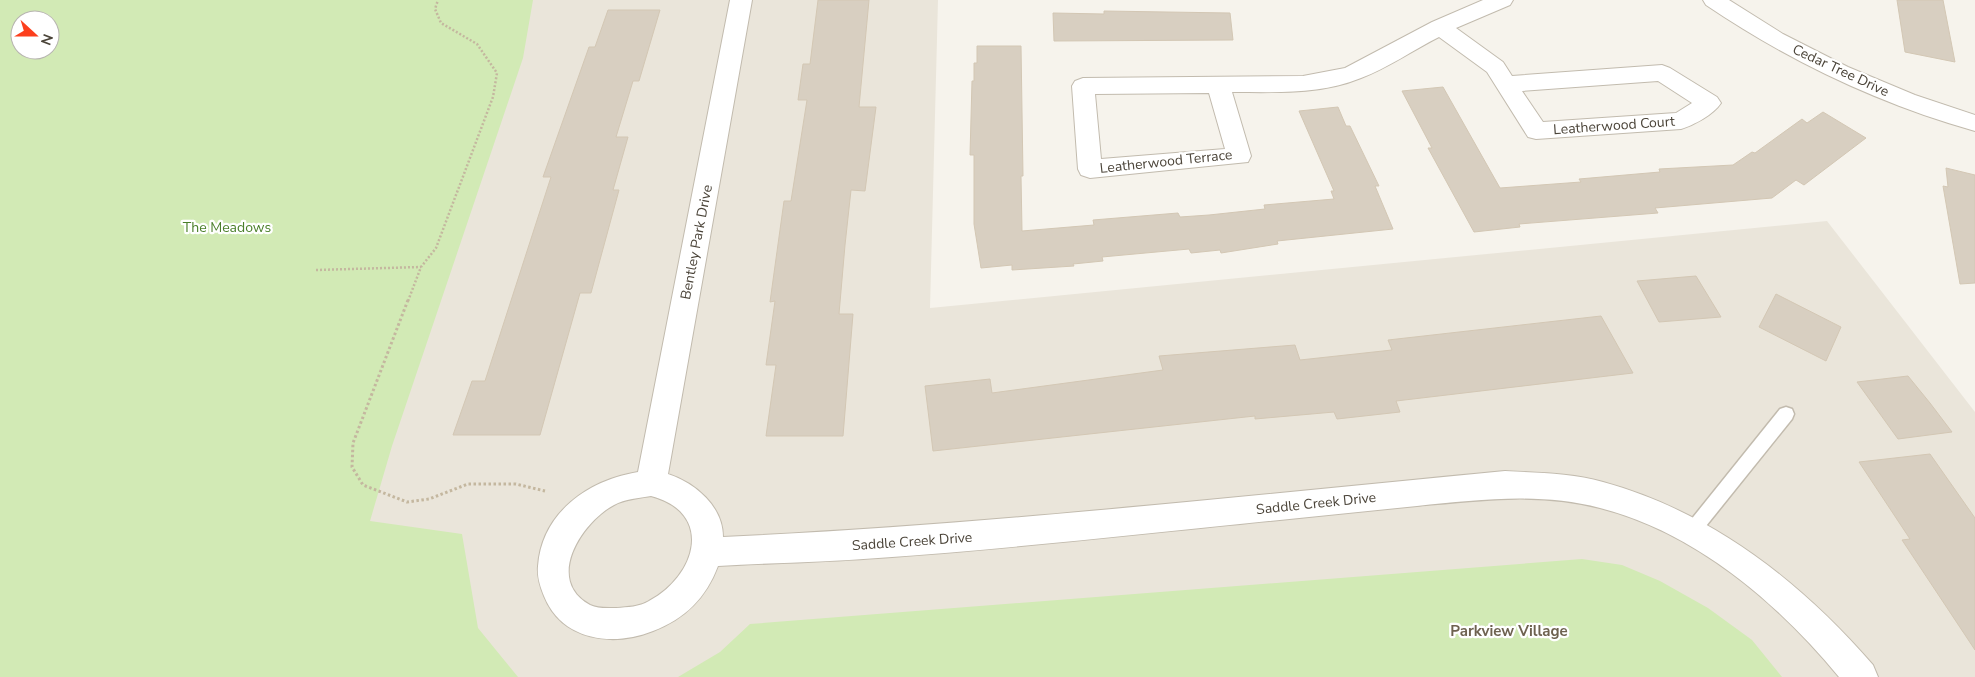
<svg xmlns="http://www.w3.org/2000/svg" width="1975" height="677" font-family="'Nunito Sans',sans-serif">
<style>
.residential{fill:#eae5da;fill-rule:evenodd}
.green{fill:#d2eab5;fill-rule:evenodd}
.building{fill:#d8cfc1;stroke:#d3c7b4}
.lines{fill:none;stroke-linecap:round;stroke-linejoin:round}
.lane-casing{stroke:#c2bbae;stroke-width:3}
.street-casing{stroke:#c2bbae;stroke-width:2}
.path-far1{stroke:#c4b79f;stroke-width:2.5;stroke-dasharray:2 2;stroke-linecap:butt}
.path{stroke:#c4b79f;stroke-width:3;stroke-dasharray:2.5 2.5;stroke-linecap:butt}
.lane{fill:#fff;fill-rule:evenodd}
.street{fill:#fff;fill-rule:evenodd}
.labels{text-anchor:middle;stroke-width:4.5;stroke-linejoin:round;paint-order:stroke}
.street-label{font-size:14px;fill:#4b4439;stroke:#fff}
.park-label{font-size:14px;fill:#4a7f2a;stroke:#fff}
.neighbourhood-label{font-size:15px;font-weight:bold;fill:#6e6250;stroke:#fff}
</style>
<rect width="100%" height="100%" fill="#f6f3ec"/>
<path class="residential" d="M0,0H938L930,308L1827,221L1975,412V677H0ZM20,20H50V50H20Z"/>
<path class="green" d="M0,0H533L523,58L392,446L370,521L462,534L478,628L518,677H0ZM20,20H50V50H20Z
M1582,559L1622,565L1660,581L1708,608L1752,640L1782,677H678L720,652L750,624Z"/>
<path class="building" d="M818,0H869L859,107H876L865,191L851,190L845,245L839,314H853L843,436H766L776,365H766L775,301L770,302L784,201H791L807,100H798L803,64H810Z
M1897,0H1943L1955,62L1905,52Z
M608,10H660L639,81H633L616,137H628L613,190H619L591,293H580L540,435H453L472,381H485L551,177H543L589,47H595Z
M1104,11L1230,13L1233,40L1054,41L1053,13L1104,14Z
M977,46H1021L1023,176H1021L1022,231L1094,225L1093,220L1178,213L1180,217L1209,215L1265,209L1264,205L1334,199L1331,191H1334L1299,111L1338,107L1346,126H1350L1379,186H1375L1393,229L1277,241L1278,244L1221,253L1220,250L1191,253L1189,249L1102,257L1103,261L1073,264L1074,266L1012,270V265L981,268L974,224V155H970L972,81H974V63H977Z
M1443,87L1500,188L1581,182L1579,179L1660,172L1659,169L1733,165L1752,152L1755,153L1802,119L1807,123L1823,112L1866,138L1804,185L1796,180L1772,198L1655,208L1658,213L1519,224L1520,227L1474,232L1428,148H1432L1402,91Z
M1946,168L1975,175V283L1960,284L1943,186L1948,187Z
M1696,276L1721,317L1659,322L1637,281Z
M1776,294L1841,327L1826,361L1759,327Z
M1601,316L1633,373L1396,401L1400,412L1337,419L1334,412L1255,419V416L933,451L925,386L990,379L992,393L1163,370L1159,356L1295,345L1300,360L1392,350L1388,340Z
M1908,376L1930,403L1952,432L1898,439L1857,382Z
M1930,454L1975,518V650L1902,540L1910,539L1859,462Z"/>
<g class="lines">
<defs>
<path id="lane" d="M1786,407L1792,409L1794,414L1792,419L1698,536L1692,539L1686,536L1684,531L1686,526L1780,409Z"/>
<path id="street" d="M730,0H752L668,474C695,483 723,506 723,537C984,525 1244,496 1505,471C1538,473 1572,473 1603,482C1712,512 1800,581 1873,665L1878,677H1839C1778,603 1695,532 1600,508C1539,492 1478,500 1417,506C1368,511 1318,516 1269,521C1139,534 1009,549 878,558C825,562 771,563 718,566C706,598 685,619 653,631C613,647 562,641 544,596C540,586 537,577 538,566C542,512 589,480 638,472ZM651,496C715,513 696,576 649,601C639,607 628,607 616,608C607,608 598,609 590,605C544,580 582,522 614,505C625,499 639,498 651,496Z
M1483,0H1513L1510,5L1456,28L1503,62L1512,76L1662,65L1670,68L1717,97L1721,103C1713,115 1694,125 1681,129L1536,139L1528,137L1487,72L1439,37C1413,50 1388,68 1361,78C1320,95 1275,92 1232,92L1251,156L1248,162L1090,178L1081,175L1078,169L1072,86L1075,81L1083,78L1303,76L1345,68L1432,22ZM1658,81L1692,103L1676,113L1543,122L1522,91ZM1209,93L1225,149L1101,159L1095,94Z
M1703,0H1729L1783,34L1848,67L1915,95L1975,115V131C1879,104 1789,61 1706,5Z"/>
</defs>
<use href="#lane" class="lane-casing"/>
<use href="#street" class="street-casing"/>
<path class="path-far1" d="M316,270L421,267
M408,301L421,267L436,248L493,97L497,73L477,44L441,23L435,9L438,0"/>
<path class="path" d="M408,300L353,443L352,467L363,485L407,502L429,499L468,484H516L545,491"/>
<use href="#lane" class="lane"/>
<use href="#street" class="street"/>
</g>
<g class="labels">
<g class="street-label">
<text transform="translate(1841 70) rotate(25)" y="5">Cedar Tree Drive</text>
<text transform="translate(1614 125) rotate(-4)" y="5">Leatherwood Court</text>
<text transform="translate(1166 161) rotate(-6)" y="5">Leatherwood Terrace</text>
<text transform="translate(696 242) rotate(-79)" y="5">Bentley Park Drive</text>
<text transform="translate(1316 503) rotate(-6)" y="5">Saddle Creek Drive</text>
<text transform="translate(912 541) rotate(-4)" y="5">Saddle Creek Drive</text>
</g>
<g class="park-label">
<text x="227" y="232">The Meadows</text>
</g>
<g class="neighbourhood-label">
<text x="1509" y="636">Parkview Village</text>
</g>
</g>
<g transform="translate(35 35) rotate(111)"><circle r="24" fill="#ffffff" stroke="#b7b4b0"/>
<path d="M0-4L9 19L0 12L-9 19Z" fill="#fc3f1d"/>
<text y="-8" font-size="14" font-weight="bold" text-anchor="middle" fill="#4b4439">N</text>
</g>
</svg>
